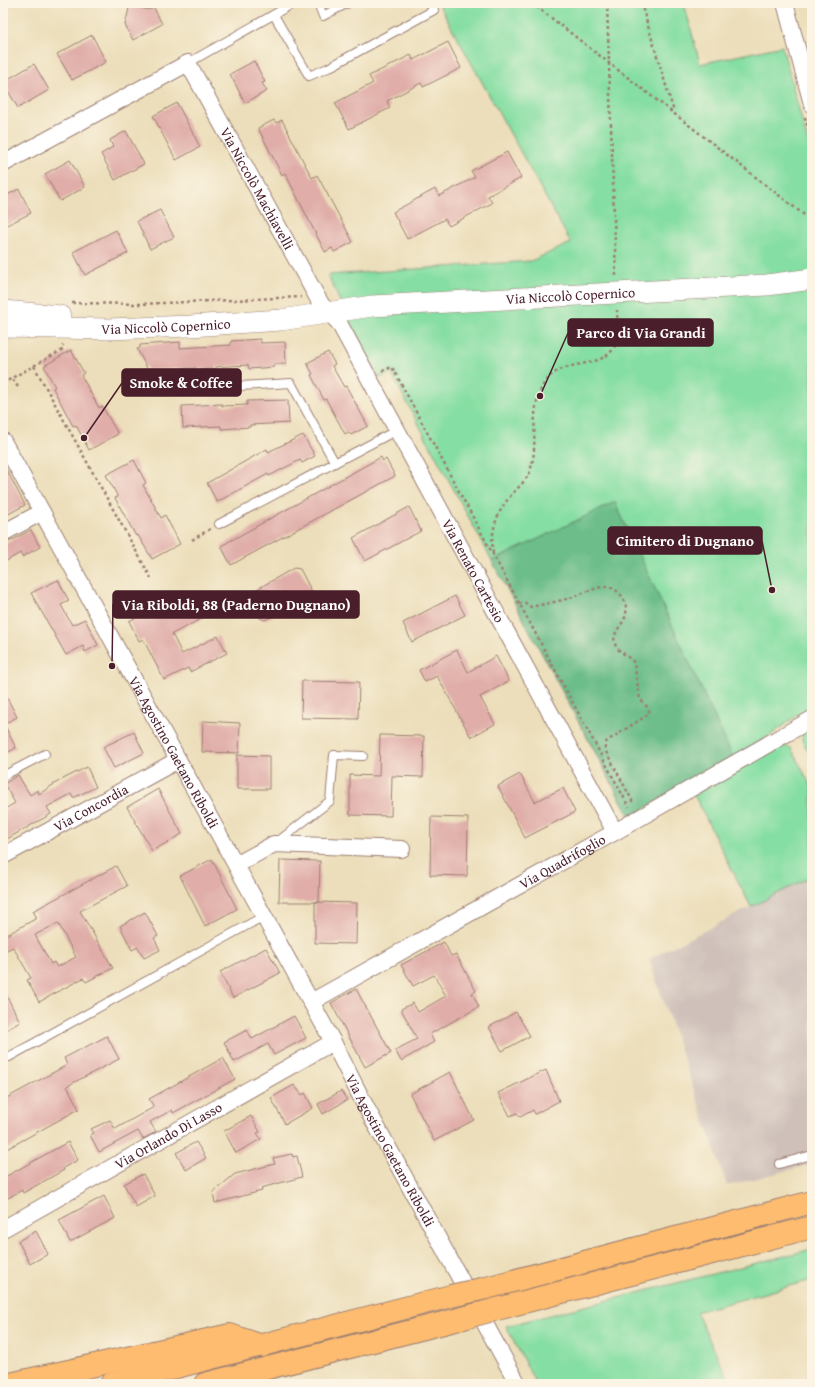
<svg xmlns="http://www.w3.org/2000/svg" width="815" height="1387" font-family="'Gentium Book Plus',serif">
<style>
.industrial{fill:#cfc1ba}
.green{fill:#85dea3;stroke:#687e67}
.forest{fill:#6cbd89;stroke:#5b6e5a}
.building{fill:#e0ada9;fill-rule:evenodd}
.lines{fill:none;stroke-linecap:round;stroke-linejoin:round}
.service-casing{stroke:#9b7e72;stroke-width:10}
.minor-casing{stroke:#9b7e72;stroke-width:18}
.tertiary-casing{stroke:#9b7e72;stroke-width:22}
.trunk-casing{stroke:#9b7e72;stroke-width:24}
.motorway-casing{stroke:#9b7e72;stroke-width:24}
.path{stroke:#9b7e72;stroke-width:2.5;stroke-dasharray:3 3;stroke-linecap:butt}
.service{stroke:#fff;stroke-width:8}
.minor{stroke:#fff;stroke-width:16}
.tertiary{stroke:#fff;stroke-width:21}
.trunk{stroke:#fdbc70;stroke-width:22}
.motorway{stroke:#fdbc70;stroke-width:22}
.trunk-bridge-casing{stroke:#9b7e72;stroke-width:24;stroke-linecap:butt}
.trunk-bridge{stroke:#fdbc70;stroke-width:22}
.labels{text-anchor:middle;stroke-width:3.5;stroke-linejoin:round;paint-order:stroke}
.street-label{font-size:14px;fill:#4a1f2b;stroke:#fcf5e5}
.leader{fill:none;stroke:#4a1f2b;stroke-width:1.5}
.callout-dot{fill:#4a1f2b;stroke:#fcf5e5;stroke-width:1.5}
.callout{fill:#4a1f2b;stroke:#4a1f2b;stroke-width:1.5}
.callout-label{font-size:15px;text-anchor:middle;font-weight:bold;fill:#fff}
</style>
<rect width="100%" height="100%" fill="#fcf5e5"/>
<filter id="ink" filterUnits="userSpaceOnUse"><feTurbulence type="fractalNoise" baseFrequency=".025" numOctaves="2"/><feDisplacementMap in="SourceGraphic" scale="8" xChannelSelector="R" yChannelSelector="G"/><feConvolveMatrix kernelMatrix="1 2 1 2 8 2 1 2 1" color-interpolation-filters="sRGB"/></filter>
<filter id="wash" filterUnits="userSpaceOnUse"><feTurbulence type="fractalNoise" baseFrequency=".012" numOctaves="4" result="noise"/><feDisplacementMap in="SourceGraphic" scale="16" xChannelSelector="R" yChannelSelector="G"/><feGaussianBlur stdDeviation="0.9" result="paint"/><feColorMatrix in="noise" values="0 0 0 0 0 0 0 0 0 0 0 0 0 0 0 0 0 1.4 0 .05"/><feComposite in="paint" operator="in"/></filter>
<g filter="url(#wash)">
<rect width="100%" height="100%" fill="#ecdeba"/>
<path class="industrial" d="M812,876V1164L727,1186L649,959Z"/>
<path class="green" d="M438,3H684L700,64L782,46L812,158V706L796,716L771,735L630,817L391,373L380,378L348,319L328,275L531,261L571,243Z
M812,727V759L802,740L803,732Z
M782,745L791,748L812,788V876L751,907L694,795Z
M812,1249V1280L696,1312L731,1384H536L506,1326Z"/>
<path class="forest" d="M615,502L733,757L630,817L492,561Z"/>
<g id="blocks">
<path class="building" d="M134,6L148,10L154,8L162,24L133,40L125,25L129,8Z
M92,35L106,62L72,80L57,54Z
M448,42L461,68L423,87L421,83L387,101L390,108L349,129L335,103L373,83L369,76L411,55L413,60Z
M254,61L265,82L262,83L267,91L245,103L230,74Z
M34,64L49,90L18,108L3,82Z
M177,103L200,147L176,160L153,116Z
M274,120L276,123L282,120L312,178L317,175L353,242L334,252L332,248L325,252L285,173L282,175L258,128Z
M126,131L144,164L115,180L101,154L113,147L110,140Z
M507,152L521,178L488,196L492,203L449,226L445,219L407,239L393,212L435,189L439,196L475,177L471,171Z
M70,160L85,187L60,201L45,174Z
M19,189L31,213L3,227V197Z
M160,210L174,237L150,249L137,221Z
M116,230L128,253L85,275L73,252Z
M260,339L261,343L285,342L286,364H274V367L249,369L248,365L216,367V369L196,370V368L148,370L137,349L140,348V345L180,342V348L231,345V341Z
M71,350L84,373L81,375L99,408L102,406L118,434L89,450L76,425L73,426L53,388L55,387L44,366Z
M328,352L335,364L332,366L344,387L346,386L368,426L351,435L349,432L345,434L326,399L324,400L311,375L313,374L307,363Z
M288,400L289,423L250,425V427L221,429V426L183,428L182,406L222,404V406L247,405V401Z
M303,435L315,456L302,463L300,460L269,476L268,474L217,502L207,483L267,449L268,452Z
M381,457L383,461L386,459L395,476L231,565L221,546Z
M134,460L146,483L143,485L161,518L165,515L180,544L152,559L138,535L136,536L115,498L118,497L106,475Z
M3,463L25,505L3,517Z
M409,507L421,531L365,561L353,538Z
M31,530L40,547L22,557L20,553L3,563V545Z
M294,568L300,569L312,592L309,597L265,620L260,618L249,597L252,592Z
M58,580L69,601L61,605L72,625L85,619L98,645L85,652L83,646L66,655L31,593Z
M193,592L197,599L205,594L213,610L202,616L203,618L172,634L182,654L218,636L227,653L190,672L188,668L164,680L143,639L139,641L129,621L171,599L172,603Z
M455,596L465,615L412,642L403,623Z
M457,650L468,672L496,656L509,681L480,697L495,724L471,737L437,676L425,682L419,670Z
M302,681L359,682L358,719L301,718Z
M3,690L17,717L4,724L16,748L3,755Z
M203,721L240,723L239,753L202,752Z
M134,732L144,753L114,768L103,747Z
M380,735L424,736L423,777L392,776L391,816L350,815V775L379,776Z
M237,755L269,756V789H237Z
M87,767L96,787L73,798L71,794L47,807L51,814L3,841V810L15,803L4,784L18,775L30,795L38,790L39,794L59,781Z
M520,774L535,802L563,788L575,812L525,838L498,786Z
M158,789L182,834L152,851L127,807Z
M431,817L468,818L467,876L430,875Z
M212,859L237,909L205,926L180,876Z
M280,860L320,861L319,902H279Z
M116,866L127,886L80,911L113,968L86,982L83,978L39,1002L27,980L31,978L13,947L3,952V937L37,918L33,911ZM58,923L76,957L57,967L54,962L51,964L35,935Z
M315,902L357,903L356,944L315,943Z
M145,912L158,936L154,938L160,950L144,958L138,947L132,950L120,926Z
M444,942L451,956L456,954L476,991L472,993L479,1007L430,1034L434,1042L401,1061L395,1050L417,1039L401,1009L413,1003L418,1012L446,996L434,975L413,986L401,965Z
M266,948L280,973L233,998L220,972Z
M3,989L20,1022L3,1032Z
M356,989L391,1053L365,1067L331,1003Z
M516,1012L530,1036L502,1051L489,1027Z
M294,1016L306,1038L274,1055L268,1044L234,1062L224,1042L247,1030L252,1039Z
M107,1036L119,1059L67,1086L79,1109L3,1151V1100L67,1065L64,1058Z
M223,1058L235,1079L173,1113L172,1110L150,1122L156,1132L143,1139L138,1131L99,1152L90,1135L94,1133L91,1129L110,1120L115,1129L154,1107L149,1099Z
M546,1070L559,1101L535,1114L533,1110L520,1117L517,1113L510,1116L498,1093Z
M450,1072L474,1120L434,1141L410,1094Z
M294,1085L302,1095L305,1093L313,1108L285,1124L271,1098Z
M341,1091L347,1100L323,1114L318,1104Z
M251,1116L260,1132L257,1133L261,1139L236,1153L224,1131Z
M68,1142L78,1160L63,1168L64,1170L23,1193L22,1190L8,1198L3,1190V1178Z
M196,1142L206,1158L186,1170L176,1153Z
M292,1154L293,1157L297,1156L302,1177L261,1188L262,1191L215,1203L213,1192L235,1174L275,1164L273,1158Z
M143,1174L155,1196L136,1207L124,1184Z
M104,1196L115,1218L70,1242L59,1220Z
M36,1231L48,1254L30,1264L18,1241Z"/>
</g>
</g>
<g filter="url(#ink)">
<use href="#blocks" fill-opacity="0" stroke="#9b7e72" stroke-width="1"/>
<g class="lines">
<defs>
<path id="service" d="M318,3L323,16L348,3
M274,15L309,76L328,68L434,10L430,3
M188,63L294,3
M157,391L291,383L335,463
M219,524L397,430
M3,776L45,754
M276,843L330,801L334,755L363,756
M9,1057L264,916
M779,1164L812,1155"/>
<g id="minor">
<path d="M785,3L812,104"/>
<path id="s1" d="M3,164L188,63L316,295L321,304L339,323L615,832"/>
<path id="s2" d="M3,441L333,1042L366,1107L518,1384"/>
<path d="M3,533L42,512"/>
<path id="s3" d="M3,856L178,760"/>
<path d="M236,865L274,844L402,849"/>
<path id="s4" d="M311,1002L615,832L812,719"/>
<path id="s5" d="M3,1229L333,1042"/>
</g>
<g id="tertiary">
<path d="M3,311L60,316"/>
<path id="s6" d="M3,327L109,329L190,326L281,320L372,306L767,285L812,279"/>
</g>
<path id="trunk" d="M486,1288L812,1202
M497,1309L812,1227
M111,1384L451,1296
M205,1384L463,1318"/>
<path id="motorway" d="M10,1384L230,1335L262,1346"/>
</defs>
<use href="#service" class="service-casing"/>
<use href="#minor" class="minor-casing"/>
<use href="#tertiary" class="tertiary-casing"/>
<use href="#trunk" class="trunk-casing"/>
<use href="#motorway" class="motorway-casing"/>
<path class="path" d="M532,3L812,221
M607,3L616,277
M641,3L674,112
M805,117L812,144
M72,303L140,304L301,297
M34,366L151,578
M382,371L392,367L629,807
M3,384L12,378
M18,387L12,378L62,350L63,345
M192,540L210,529
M493,553C490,529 498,509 514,492C520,486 527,479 530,471C540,442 527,410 545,382C562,357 602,371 615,346C620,336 617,321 617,310
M519,604L524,602L531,607C543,604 557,602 569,598C585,594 607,578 620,594C625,599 627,607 626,614C624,625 611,632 615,644C618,653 629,655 634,663L640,699L649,709V714L607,741L605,745V750L632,800V804"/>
<use href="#service" class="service"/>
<use href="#minor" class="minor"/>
<use href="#tertiary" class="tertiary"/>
<use href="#trunk" class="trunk"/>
<use href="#motorway" class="motorway"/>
<defs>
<path id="trunk-bridge" d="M451,1296L486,1288
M463,1318L497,1309"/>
</defs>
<use href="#trunk-bridge" class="trunk-bridge-casing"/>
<use href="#trunk-bridge" class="trunk-bridge"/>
</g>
</g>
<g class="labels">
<g class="street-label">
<text dy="5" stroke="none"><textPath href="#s1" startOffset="354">Via Niccolò Machiavelli</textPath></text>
<text dy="5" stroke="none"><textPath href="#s6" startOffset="569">Via Niccolò Copernico</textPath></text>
<text dy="5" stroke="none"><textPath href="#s6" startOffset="163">Via Niccolò Copernico</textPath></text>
<text dy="5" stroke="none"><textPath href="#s1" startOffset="794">Via Renato Cartesio</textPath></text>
<text dy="5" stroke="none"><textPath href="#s2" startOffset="355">Via Agostino Gaetano Riboldi</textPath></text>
<text dy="5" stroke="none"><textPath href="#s3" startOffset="100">Via Concordia</textPath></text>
<text dy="5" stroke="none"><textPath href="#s4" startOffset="288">Via Quadrifoglio</textPath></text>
<text dy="5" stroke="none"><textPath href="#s5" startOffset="190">Via Orlando Di Lasso</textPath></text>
<text dy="5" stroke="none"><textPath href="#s2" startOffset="808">Via Agostino Gaetano Riboldi</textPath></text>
</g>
</g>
<path class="leader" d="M540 396L568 333M84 438L122 383M772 590L762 541M112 666L113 604"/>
<g class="callout-dot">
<circle cx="540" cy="396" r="4"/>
<circle cx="84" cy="438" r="4"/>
<circle cx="772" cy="590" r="4"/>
<circle cx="112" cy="666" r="4"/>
</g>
<g class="callout">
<rect x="568" y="319" width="145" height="27" rx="4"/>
<rect x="122" y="369" width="119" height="27" rx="4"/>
<rect x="608" y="527" width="154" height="27" rx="4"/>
<rect x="113" y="591" width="246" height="27" rx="4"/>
</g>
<g class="callout-label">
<text x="641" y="338">Parco di Via Grandi</text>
<text x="181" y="388">Smoke &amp; Coffee</text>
<text x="685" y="546">Cimitero di Dugnano</text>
<text x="236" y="610">Via Riboldi, 88 (Paderno Dugnano)</text>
</g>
<rect width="815" height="1387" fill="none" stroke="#fcf5e5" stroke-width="16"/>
</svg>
